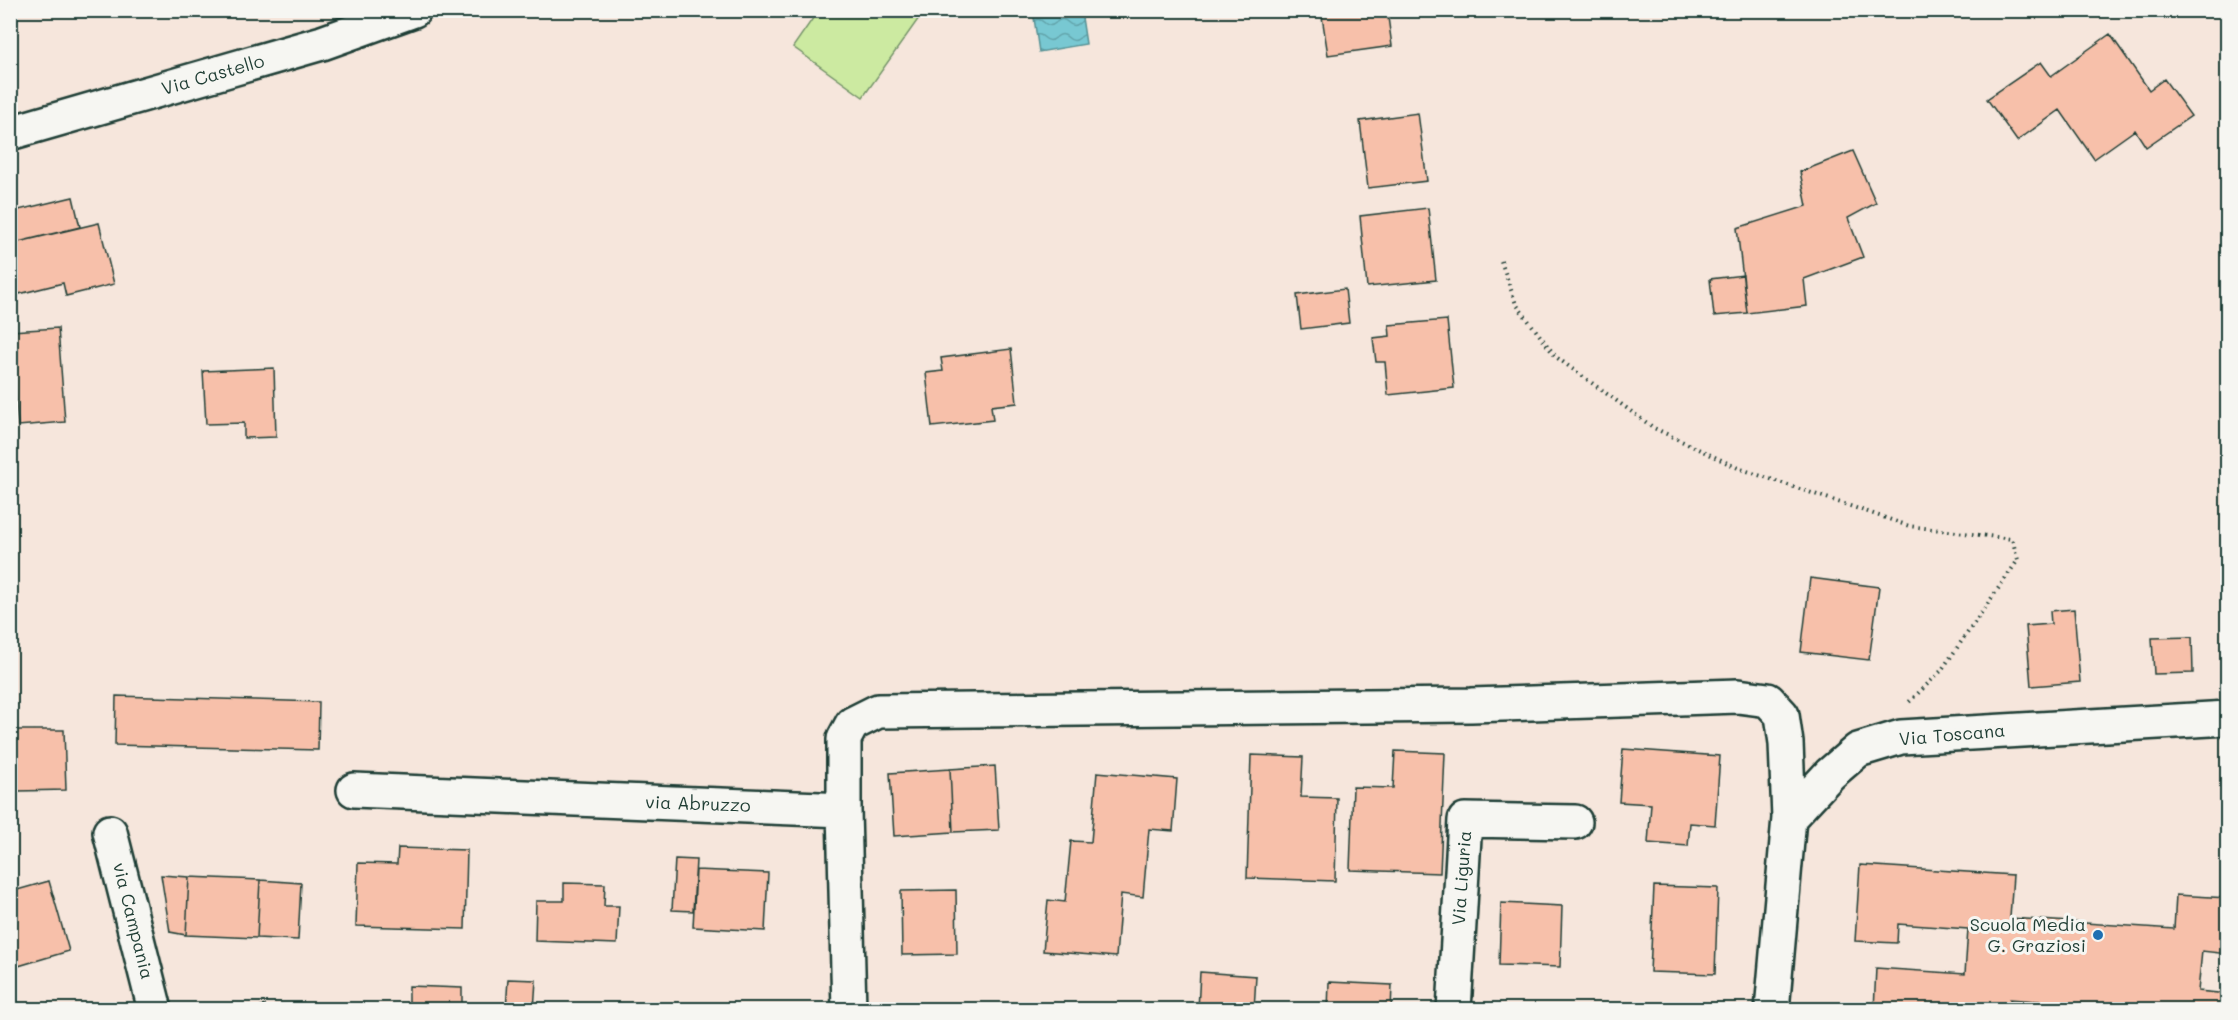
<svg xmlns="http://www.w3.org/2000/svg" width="2238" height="1020" font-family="Mali,sans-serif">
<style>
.garden{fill:#cceaa1;stroke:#76946a;stroke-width:1.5}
.water{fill:url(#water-waves);stroke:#549093;stroke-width:1.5}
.building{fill:#f7c0aa;stroke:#1f3d34;stroke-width:1.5}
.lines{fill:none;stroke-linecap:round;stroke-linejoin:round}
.minor-casing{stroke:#1f3d34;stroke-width:38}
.path{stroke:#1f3d34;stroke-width:4;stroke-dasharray:1.5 4.5;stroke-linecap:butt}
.minor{stroke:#f6f6f2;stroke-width:33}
.poi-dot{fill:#1f6fb2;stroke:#f6f6f2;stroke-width:2}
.labels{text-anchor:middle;stroke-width:6;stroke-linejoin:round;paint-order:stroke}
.street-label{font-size:18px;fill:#1f3d34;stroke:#f6f6f2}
.poi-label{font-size:18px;fill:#1f3d34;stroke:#f6f6f2;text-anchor:end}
</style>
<defs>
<pattern id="water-waves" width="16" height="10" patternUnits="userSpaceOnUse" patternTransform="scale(1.5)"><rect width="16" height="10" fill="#78c8d2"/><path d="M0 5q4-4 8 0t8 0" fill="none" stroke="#62a4ab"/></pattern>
</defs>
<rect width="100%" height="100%" fill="#f6e6dc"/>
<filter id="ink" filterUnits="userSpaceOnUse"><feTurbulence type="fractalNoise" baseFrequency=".0167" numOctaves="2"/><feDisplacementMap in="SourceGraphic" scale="12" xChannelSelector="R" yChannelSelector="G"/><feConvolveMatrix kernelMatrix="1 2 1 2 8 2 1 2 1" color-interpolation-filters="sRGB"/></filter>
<g filter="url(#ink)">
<path class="garden" d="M818,11V10L924,11L863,97L793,47Z"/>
<path class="water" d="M1033,11H1081L1086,44L1039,52Z"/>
<path class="building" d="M1321,10H1387L1392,46L1328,55Z
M2110,34L2149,90L2164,79L2191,116L2146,147L2135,130L2094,159L2060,110L2017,141L1987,99L2041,62L2051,76Z
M1418,113L1427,181L1368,188L1360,121Z
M1853,151L1876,203L1848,218L1863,257L1804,279L1807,306L1747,313L1737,228L1807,206L1800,172Z
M73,197L80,227L14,243L10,227V212Z
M1428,208L1436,280L1367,287L1360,216Z
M99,223L114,284L66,296L63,283L19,294L10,260V244Z
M1743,275L1747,313L1714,316L1710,279Z
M1345,289L1349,323L1301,329L1297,295Z
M1447,320L1454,388L1388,395L1385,362H1376L1373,338L1390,336L1389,325Z
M58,328L65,422L18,426L11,331Z
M1011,349L1017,403L991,406L993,420L932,427L926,373L943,371L941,358Z
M274,368L276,437L244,438V423L206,424L203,371Z
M1810,578L1879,587L1869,660L1801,652Z
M2074,609L2080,682L2031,686L2026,626L2051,624L2050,611Z
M2192,637L2193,673L2154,674L2152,638Z
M116,696L319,702L318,750L115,745Z
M10,730H64L66,790L17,791V808H10Z
M1623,749L1720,756L1715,825L1690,823L1688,846L1648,843L1651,804L1619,802Z
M1395,751L1445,753L1440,873L1350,870L1353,787L1393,788Z
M1251,755L1303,757L1301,797L1337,798L1335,881L1247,878Z
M995,766L999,830L953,832L950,769Z
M950,769L953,832L894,836L890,773Z
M1097,772L1177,779L1173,831L1149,829L1143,897L1121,894L1116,957L1043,951L1048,900L1065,902L1071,841L1091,842Z
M398,848L467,850L465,929L356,926L358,863L397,864Z
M675,859L696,860L693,911L672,910Z
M1860,865L2013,875L2010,918L2174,929L2176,895L2228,898V954L2202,951L2198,991L2228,994V1010H2162L2010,999V1010H1874L1876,968L1965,974L1968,929L1898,924L1897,943L1855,941Z
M696,870L768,873L765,931L693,927Z
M161,875L189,877L186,935L170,932Z
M189,877L260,880L257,938L186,935Z
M260,880L301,883L298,940L257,938Z
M49,881L69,951L15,967L10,955V892Z
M564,883L605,884L604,906H619L617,944L535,941L536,901H564Z
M1654,886L1718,888L1715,974L1650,972Z
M956,890L957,954L902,955L901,891Z
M1501,903L1562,906L1560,967L1499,965Z
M1200,972L1256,976L1254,1010H1198Z
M508,979L536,980L534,1010H506Z
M1329,982L1392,985L1391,1010H1328Z
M409,986L462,988V1010H409Z
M265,1005L266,1010H249Z
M1062,1006H1125V1010H1062Z"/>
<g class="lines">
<defs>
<path id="minor" d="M10,133L322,43L414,10
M354,790L844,810
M1789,818L1830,774L1858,750L1901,737L2228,718
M110,832L155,1010
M849,1010L844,810V739L852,724L878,711L1471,705L1738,696L1768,700L1782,715L1786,743L1789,818L1772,1010
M1454,1010L1465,820L1575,822"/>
</defs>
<use href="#minor" class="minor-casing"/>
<path class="path" d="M1501,261L1516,304L1556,357L1654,428L1738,468L1909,526L2012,539L2018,560L1941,671L1909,702"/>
<use href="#minor" class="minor"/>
</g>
</g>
<circle class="poi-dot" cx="2098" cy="935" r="6"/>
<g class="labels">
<g class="street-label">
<text transform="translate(213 75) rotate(-16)" y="6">Via Castello</text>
<text transform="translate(1952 735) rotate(-5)" y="6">Via Toscana</text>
<text transform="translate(698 804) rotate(2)" y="6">via Abruzzo</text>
<text transform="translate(1462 878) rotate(-86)" y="6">Via Liguria</text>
<text transform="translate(133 921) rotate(76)" y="6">via Campania</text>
</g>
<g class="poi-label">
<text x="2086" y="931">Scuola Media<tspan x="2086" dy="21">G. Graziosi</tspan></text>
</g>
</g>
<rect width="2238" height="1020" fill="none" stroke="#f6f6f2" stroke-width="36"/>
<rect x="18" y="18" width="2202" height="984" fill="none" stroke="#1f3d34" stroke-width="2" filter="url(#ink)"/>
</svg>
